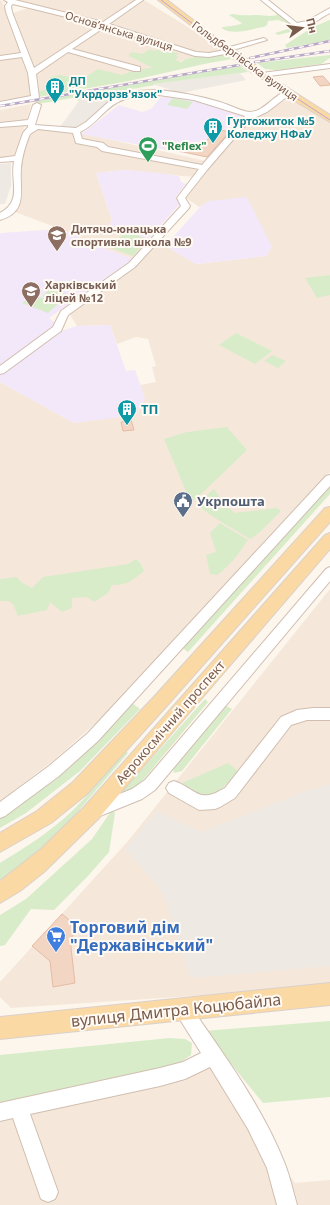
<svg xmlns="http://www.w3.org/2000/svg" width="330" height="1205" font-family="'Noto Sans',sans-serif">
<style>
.residential{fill:#f5e8da}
.industrial{fill:#efe9e4}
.education{fill:#f3e8fa}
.green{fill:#d8ecc9}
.building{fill:#f3d5c3;stroke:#e6bba3}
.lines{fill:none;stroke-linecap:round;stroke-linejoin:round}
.minor-casing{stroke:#d1beb0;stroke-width:2}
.major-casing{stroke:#dad1cd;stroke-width:2}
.minor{fill:#fff;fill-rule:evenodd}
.major{fill:#fbd9a5;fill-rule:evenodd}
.tram{stroke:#b9a8c9;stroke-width:1}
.rail-casing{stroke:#b9a8c9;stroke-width:2.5}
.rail{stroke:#fffaf3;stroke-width:1.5;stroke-dasharray:5;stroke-linecap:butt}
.major-bridge-casing{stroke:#dad1cd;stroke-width:10;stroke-linecap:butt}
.major-bridge{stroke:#fbd9a5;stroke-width:9}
.labels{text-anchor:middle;stroke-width:4;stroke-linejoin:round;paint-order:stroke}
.far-street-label{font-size:11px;fill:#7a5c4d;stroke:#fffaf3}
.far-culture-label{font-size:11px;font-weight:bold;fill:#0d838f;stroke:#fffaf3;text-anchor:start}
.far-leisure-label{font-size:11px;font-weight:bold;fill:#27864d;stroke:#fffaf3;text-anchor:start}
.far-education-label{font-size:11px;font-weight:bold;fill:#785e54;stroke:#fffaf3;text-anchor:start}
.culture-label{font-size:13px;font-weight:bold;fill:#0d838f;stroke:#fffaf3;text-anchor:start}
.service-label{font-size:13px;font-weight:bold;fill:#4e5e75;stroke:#fffaf3;text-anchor:start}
.street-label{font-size:13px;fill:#7a5c4d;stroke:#fffaf3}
.near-shop-label{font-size:16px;font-weight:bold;fill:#366cbe;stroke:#fffaf3;text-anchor:start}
.near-street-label{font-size:16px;fill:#7a5c4d;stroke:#fffaf3}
</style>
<rect width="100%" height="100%" fill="#fdf6ec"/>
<path class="residential" d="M0,0L2,1L7,15L31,7L103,25L198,56L101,84L0,102Z
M17,0H144L225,50L208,53L196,52L108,23Z
M290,97L330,122V472L125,697L54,760L0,801V382L74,423L140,385L156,382L152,367L156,366L148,339L136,337L117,344L110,325L77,326L69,313L152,247L165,246L196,264L266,256L269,251L202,205L199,207L185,197L253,116L264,114Z
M31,104L16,157L0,159V110Z
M45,128L81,133L206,161L193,177L124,170L96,173L112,220L109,225L148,239L133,259L98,246L66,231L15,212L21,200L22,157L27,140L33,132Z
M330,589V987L11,1008L0,997V982L128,841Z
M213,1067L295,1183L330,1180V1205H0V1121L12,1116Z"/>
<path class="industrial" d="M240,73L246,80L181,93L152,84Z
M98,95L113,99L81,127L76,129L60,127L81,98Z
M11,163V186L5,204H0V164Z
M330,784V966L190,978L166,902L159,887L125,849L157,811L202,832L300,793Z"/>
<path class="education" d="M161,97H175L199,102L245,117L210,158L81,134L119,105L142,112L151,109Z
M124,170L150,172L179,176L181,182L186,184L176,197L180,204L148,239L109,225L112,220L96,173Z
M247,197L272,247L266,256L196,264L165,246L202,205L209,201Z
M46,230L66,231L98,246L133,259L49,318L56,324L0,366V233Z
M110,325L126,371L135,370L145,398L136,415L74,423L0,382V375L61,331L77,326Z"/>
<path class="green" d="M275,12H279L298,24L294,31L278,35L275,33L291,28L290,24L278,20L268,21L267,25L264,27C249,29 234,36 221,28C228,25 236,27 242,23L229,15L233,14C242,16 248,15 257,15C264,15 269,17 277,15Z
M330,20V40L287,48L285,45L313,27Z
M162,47L163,48L159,51L166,53L170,51L179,54L175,56L179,57L175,60L181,62C191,54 210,58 223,54L232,59L204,64L129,81L38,97L36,92L48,89L50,77L60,75L82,79L98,69L122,75L137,69L153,68L129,56V54L132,52L142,54L150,49L155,51Z
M330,55V58L321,64L276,70L265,69L257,63Z
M240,66L248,72L153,84L155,85L81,98L79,101L72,98L38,104L36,101Z
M173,98L193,102L187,109L167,105Z
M128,232L147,239L133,256L106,246Z
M330,275V295L317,298L305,278Z
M50,289L70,295L62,302L42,296Z
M33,295L59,303L48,313L22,303Z
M236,333L272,351L255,364L219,345Z
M272,355L286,361L278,368L264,361Z
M227,427L247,450L196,499L190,501L164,439L187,432Z
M330,486V494L188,652L181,647Z
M214,489L226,506L235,513L277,508L281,511L259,533L250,539L218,520L195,504Z
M220,523L248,540C239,553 230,566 217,575L210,574L206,555L216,552L210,533Z
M136,559L141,564L144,571C133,580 126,586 112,585L108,593L94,602L87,597L72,598V608L62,612L50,602L47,610L18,616L13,604L8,601H0V579L17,577L21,582L32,588L43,577L128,564Z
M205,699L208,702L138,786L118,796Z
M132,703L140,709L80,771L26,813L0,828V818L57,779L96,743Z
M224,705L232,709L182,771L174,773L173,768Z
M125,751L128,753L56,837L0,883V863C21,850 42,837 61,821C85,801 104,775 125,751Z
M228,763L238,771C219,792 209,809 182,783Z
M112,810L115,813L109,852L88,876L54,910L31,909L5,945L0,946V915L26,899L92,839Z
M330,1021V1097L263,1103L204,1031Z
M170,1038L185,1039L192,1043L191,1055L178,1064L0,1107V1055Z"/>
<path class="building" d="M323,76L330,84V85L320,86L313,77Z
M217,129L229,132L207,157L170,149L176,143L200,148Z
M131,420L134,430L123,431L121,422Z
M62,914L79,928L70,939L75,983L53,987L50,961L32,946Z"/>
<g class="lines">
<defs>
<path id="minor" d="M4,0H15L103,22L136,0H143L109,24L196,52L209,53L225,50L226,48L264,38L267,40L233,50L232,52L230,53L209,57L195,56L105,27L72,49L140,67V71H134L68,52L36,74L39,98L38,100L0,106V102L31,96L28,73L22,57L0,60V56L21,53L6,12L5,6L8,2ZM13,4L99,25L34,68L12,12L11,6Z
M261,0H268L297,23L307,21L330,8V13C318,19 310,28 295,27Z
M330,64V68L262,77L258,75L262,73Z
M159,90C180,92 200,96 220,102C230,105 240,111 250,112C265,112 278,89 291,91L292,93L267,112L250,120L207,170L185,198L190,206L189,208L135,267L68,315L61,331L4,373L0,374V366L53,327L61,311L129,263L181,206L177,198L199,169L102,151L97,147L76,143L73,133L38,129L30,134C26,144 22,156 21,168C19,189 29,212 0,220V213C23,200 10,183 14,161L0,162V158L15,156L23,133L28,127V125L0,127V123L28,120L33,105L37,103L41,105L35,125L76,128L86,122L114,97L135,91ZM159,95L194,100L245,116L202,165L108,147L103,143L82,139L80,132C91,127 98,118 107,110C122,96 139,95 159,95Z
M330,475V486L98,741L59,776L5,816L0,818V802L49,766L88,733L326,476Z
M330,567V581L155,790L142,799L100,816L95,818L90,816L87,811L90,806L132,789L145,780L326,569Z
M313,708H330V720H307L291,725L235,798L220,807L215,809L199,810L169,793L166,788L169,783L174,781C198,790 198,804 225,788L281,717L297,710Z
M183,1001L189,1004C224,1055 262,1106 285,1164C290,1177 293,1191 297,1205H277L267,1168L248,1129L210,1067L185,1079L160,1086L30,1114L58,1192L55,1199L48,1202L41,1199L13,1118L0,1121V1103L160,1068L183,1062L201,1053L174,1010L177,1004Z"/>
<path id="major" d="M158,0H167L235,52L231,55L228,54Z
M255,67L330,115V122L285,95L252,72L251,70L252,68Z
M330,507V522L164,709L87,794L51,823L0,852V833L37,811L73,782L152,699L325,508Z
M330,533V549L98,819L44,872L20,891L0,903V881L41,849L84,807L325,535Z
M330,983V1005L0,1039V1017Z"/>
</defs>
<use href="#minor" class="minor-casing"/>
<use href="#major" class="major-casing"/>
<use href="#minor" class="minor"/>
<use href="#major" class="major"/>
<path class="tram" d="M161,0L261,75L330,120"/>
<defs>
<path id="rail" d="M250,58L330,41
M255,62L330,51
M0,106L239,65"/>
</defs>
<use href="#rail" class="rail-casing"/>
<use href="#rail" class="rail"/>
<defs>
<path id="major-bridge" d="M231,52L255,70"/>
</defs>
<use href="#major-bridge" class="major-bridge-casing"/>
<use href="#major-bridge" class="major-bridge"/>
</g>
<defs>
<symbol id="building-pin" viewBox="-11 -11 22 30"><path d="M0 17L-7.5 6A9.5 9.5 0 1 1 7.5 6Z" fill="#0f9aa8" stroke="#fffaf3"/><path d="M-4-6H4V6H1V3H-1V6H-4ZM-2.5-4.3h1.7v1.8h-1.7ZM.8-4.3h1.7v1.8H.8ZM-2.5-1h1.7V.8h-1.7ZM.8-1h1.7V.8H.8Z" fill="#fff"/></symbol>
<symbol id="stadium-pin" viewBox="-11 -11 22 30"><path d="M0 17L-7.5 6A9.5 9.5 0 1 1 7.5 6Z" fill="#2e9e5b" stroke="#fffaf3"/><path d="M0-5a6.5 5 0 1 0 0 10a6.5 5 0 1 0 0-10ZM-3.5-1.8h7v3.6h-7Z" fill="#fff"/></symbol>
<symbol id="school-pin" viewBox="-11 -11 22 30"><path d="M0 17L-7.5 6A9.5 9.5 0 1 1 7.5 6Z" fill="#8d6e63" stroke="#fffaf3"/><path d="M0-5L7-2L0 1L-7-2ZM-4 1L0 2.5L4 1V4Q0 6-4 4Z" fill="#fff"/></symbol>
<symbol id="civic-pin" viewBox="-11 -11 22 30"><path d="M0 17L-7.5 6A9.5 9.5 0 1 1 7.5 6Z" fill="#5c6f8a" stroke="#fffaf3"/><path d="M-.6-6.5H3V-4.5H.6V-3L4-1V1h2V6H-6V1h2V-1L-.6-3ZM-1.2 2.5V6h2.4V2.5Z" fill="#fff"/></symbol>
<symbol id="supermarket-pin" viewBox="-11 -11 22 30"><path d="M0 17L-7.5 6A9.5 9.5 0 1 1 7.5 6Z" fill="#3f7fe0" stroke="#fffaf3"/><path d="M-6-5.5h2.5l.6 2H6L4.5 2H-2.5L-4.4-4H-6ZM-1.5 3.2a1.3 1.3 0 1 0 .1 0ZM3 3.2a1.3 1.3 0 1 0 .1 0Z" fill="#fff"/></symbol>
</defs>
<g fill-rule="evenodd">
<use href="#building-pin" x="44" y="76" width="22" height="30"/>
<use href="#building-pin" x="202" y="116" width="22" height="30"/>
<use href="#stadium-pin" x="137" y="135" width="22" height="30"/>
<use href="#school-pin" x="46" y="224" width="22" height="30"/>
<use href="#school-pin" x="20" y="280" width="22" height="30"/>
<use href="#building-pin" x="116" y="398" width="22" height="30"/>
<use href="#civic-pin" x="172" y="490" width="22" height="30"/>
<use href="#supermarket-pin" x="45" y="925" width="22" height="30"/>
</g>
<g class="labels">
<g class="far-street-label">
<text transform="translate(119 31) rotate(17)" y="4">Основ’янська вулиця</text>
<text transform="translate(245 61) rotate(36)" y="4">Гольдбергівська вулиця</text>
</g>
<g class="far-culture-label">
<text x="69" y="85">ДП<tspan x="69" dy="13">"Укрдорзв'язок"</tspan></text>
<text x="227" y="125">Гуртожиток №5<tspan x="227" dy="13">Коледжу НФаУ</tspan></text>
</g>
<g class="far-leisure-label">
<text x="162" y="150">"Reflex"</text>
</g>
<g class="far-education-label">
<text x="71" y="233">Дитячо-юнацька<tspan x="71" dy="13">спортивна школа №9</tspan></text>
<text x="45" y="289">Харківський<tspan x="45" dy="13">ліцей №12</tspan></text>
</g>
<g class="culture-label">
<text x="141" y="414">ТП</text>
</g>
<g class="service-label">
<text x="197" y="506">Укрпошта</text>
</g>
<g class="street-label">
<text transform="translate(170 722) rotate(-49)" y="5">Аерокосмічний проспект</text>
</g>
<g class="near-shop-label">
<text x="70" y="933">Торговий дім<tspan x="70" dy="18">"Державінський"</tspan></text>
</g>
<g class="near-street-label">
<text transform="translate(176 1010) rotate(-6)" y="6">вулиця Дмитра Коцюбайла</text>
</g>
</g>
<g transform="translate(302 28) rotate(76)" stroke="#fffaf3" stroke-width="3" paint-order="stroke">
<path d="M0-3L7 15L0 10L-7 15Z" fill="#7a5c4d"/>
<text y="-6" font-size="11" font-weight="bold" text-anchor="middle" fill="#7a5c4d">Пн</text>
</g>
</svg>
